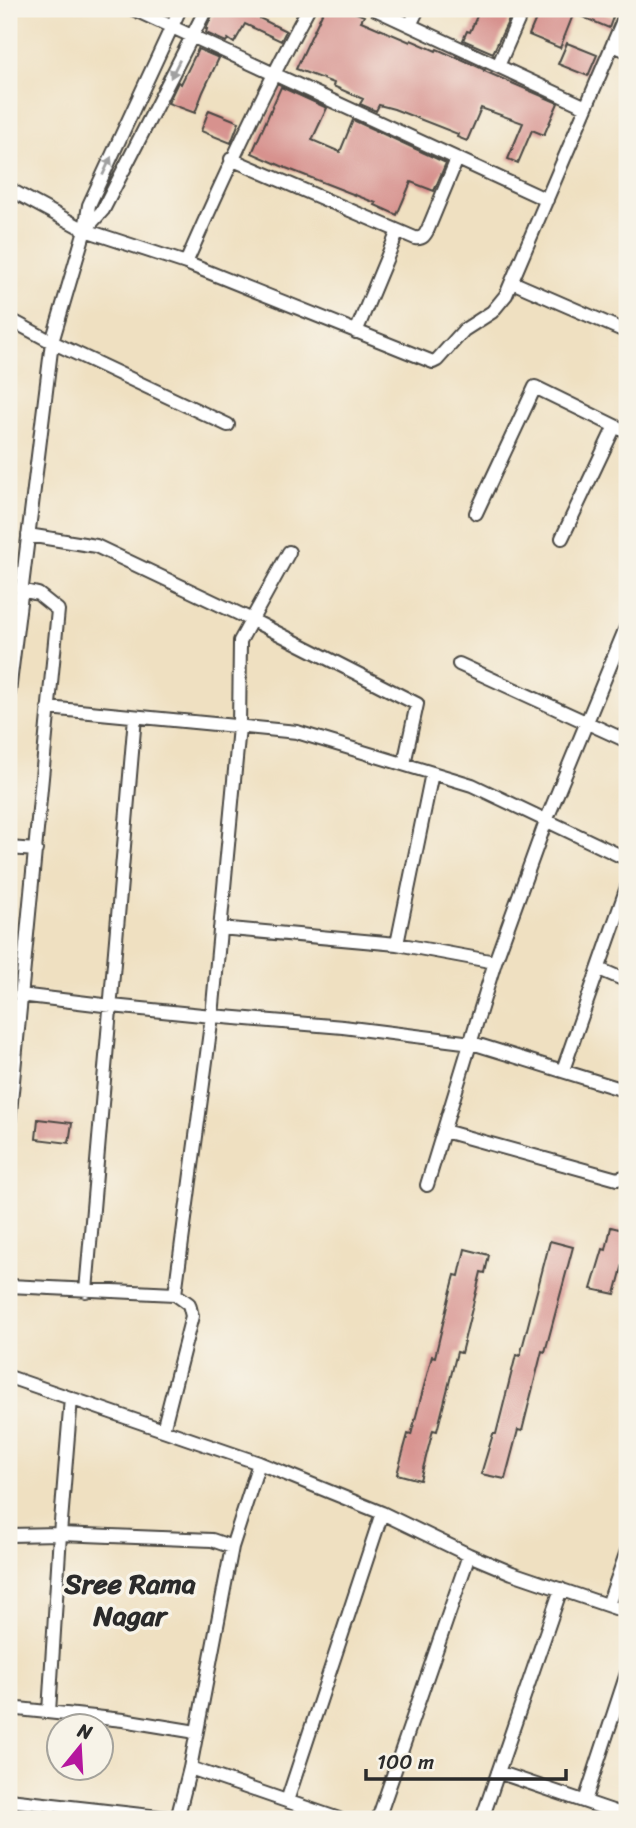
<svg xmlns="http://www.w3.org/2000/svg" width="636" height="1828" font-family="Sriracha,sans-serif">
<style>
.building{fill:#d7928e}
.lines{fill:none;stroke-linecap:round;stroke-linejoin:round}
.street-casing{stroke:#484642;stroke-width:16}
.street{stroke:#fff;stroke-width:12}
.oneway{fill:#a0a0a0}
.labels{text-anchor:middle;stroke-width:7;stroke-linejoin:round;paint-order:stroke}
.neighbourhood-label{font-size:28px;font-weight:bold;fill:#2b2b2b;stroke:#f7f3e8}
</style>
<rect width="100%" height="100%" fill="#f7f3e8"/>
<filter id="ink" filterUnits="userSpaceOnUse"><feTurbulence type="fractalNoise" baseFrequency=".0143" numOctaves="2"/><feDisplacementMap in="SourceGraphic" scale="14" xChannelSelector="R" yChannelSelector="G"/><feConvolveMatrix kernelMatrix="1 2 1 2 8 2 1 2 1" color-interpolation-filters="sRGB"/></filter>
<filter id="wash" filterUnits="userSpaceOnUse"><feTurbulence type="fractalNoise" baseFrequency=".00686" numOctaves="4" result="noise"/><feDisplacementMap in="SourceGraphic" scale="28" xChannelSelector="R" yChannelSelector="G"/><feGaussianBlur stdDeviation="1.57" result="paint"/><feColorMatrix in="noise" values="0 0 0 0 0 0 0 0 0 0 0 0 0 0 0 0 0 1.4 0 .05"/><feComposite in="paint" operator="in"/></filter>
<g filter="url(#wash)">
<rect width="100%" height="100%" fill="#efe0c1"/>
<g id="blocks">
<path class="building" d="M215,9H253L251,14L286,31L281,41L245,24L234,43L228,39L226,42L206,33L207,29H206Z
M324,9H347L364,16L361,21L410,42L411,40L436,51L437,49L457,58V57L485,70L484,71L558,103L544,135L532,130L518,163L508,159L523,123L481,108L467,141L457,137L458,134L394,109L379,105L376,111L360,104L363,99L333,86L334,83L296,69Z
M480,9H514L493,53L463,40L467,31L470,32Z
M540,9H557L573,15L560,48L529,35Z
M564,9H592L613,17L609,28Z
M567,43L597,55L588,76L558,64Z
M198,49L219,58L203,92L195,113L168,103L178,82L181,84Z
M281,87L327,108L312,140L340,152L353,120L446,163L434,191L411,182L397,215L375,205L376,203L286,168L252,153Z
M209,110L239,122L231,143L201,131Z
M38,1119L72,1123L69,1143L36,1139Z
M611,1227L627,1231V1249L615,1294L591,1289L603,1249L606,1250Z
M550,1241L573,1247L545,1352L542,1351L522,1431L518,1430L505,1479L481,1474L493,1434H496L516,1355L520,1356Z
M465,1249L489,1255L485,1273L481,1272L461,1353L457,1352L437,1431L433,1430L420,1480L397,1474L408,1434L411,1435L432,1356L435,1357L449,1298L455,1275L459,1276Z"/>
</g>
</g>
<g filter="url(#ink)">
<use href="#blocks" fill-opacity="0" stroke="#484642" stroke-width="2"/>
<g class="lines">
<defs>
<path id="street" d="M133,9L547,200
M375,9L586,107
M410,25L418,9
M613,45L627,51
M498,66L523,9
M231,159L415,238C423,239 425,235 428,229L457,159
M9,189L85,230L186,263L433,362L437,360L464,330L492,312L506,295L627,11
M85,230L103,210L206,9
M186,263C224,176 263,92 308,9
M512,282L627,332
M9,319L52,342L228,425
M356,332L398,231
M476,513L535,387L627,432
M28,535L96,546L252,620L417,704L404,764
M562,538L615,426
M289,552L240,641L239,727L212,1016L343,1027L472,1043L627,1091
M459,664L627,741
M9,676H11L9,693
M11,676L52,342L85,230L89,205L180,9
M48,708L297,732L472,785L627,859
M9,848L36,850
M220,928L397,944L495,962
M397,944L432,773
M599,969L627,981
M563,1070L627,887
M9,1123L58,610L38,594L21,590
M444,1131L617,1179L627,1176
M427,1185L495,962L546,821L627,625
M9,1286L175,1294L212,1016L112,1006L20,995
M86,1291L135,717
M9,1377L259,1463L382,1513L469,1555L512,1573L627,1612
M163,1430L192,1316L189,1304L175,1294
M9,1535L60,1534L212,1540L232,1547
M608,1605L627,1551
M9,1708L123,1720L196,1732
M49,1712L60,1534L71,1398
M190,1768L339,1819
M498,1772L627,1816
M9,1800L177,1819
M287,1801L382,1513
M585,1801L627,1673
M177,1819L190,1768L232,1547L259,1463
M378,1819L469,1555
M482,1819L561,1589"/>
</defs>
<use href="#street" class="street-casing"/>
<use href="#street" class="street"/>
</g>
<defs><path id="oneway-solid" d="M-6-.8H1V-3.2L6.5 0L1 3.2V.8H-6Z" transform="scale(1.75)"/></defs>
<g class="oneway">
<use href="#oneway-solid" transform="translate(175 69) rotate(117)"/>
<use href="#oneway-solid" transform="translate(107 166) rotate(-65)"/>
</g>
</g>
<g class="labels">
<g class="neighbourhood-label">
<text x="130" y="1593">Sree Rama<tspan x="130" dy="32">Nagar</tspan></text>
</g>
</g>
<rect width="636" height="1828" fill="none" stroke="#f7f3e8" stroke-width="35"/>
<g transform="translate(80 1747) rotate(18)"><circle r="33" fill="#f7f3e8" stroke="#a5a39c" stroke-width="2"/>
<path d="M0-5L12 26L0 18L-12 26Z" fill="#b5179e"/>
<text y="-10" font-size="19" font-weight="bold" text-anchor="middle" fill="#2b2b2b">N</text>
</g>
<path d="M366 1769v10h200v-10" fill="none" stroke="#2b2b2b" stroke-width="3.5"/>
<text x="377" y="1769" font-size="21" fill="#2b2b2b" stroke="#f7f3e8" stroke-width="5" paint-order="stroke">100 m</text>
</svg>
